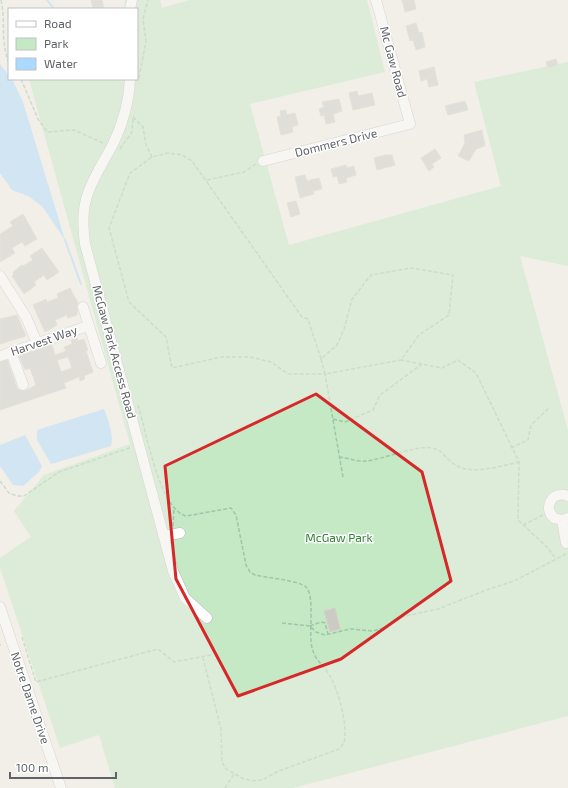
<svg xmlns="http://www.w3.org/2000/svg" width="568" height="788" font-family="'Exo 2',sans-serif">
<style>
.green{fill:#c5e8c5}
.water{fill:#aadaff}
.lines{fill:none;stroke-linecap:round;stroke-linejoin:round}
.stream{stroke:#aadaff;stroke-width:2}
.building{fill:#cccac5;stroke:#d6d1c6;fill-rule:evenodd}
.minor-casing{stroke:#b5b8bc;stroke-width:11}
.path{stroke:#9cc7a9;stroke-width:1.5;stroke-dasharray:4 2;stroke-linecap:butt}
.minor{stroke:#fff;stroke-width:10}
.marked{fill:none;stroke:#d62828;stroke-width:3;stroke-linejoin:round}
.labels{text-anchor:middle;stroke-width:3;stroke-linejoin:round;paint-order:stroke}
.street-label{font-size:12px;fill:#5f6368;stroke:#fff}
.park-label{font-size:12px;fill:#348238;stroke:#fff}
</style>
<rect width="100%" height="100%" fill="#f1efe8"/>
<path class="green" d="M125,0H160L162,8L189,0H367L385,72L250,104L289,245L501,186L474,82L568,62V266L520,256L568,430V716L293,788H115L99,735L60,748L0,568V558L31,537L14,511L44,475L130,444L29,79H137V9H124Z"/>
<path class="water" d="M0,64L9,76V79L13,81L23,102L65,240L42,206L28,196L12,190L0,173Z
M104,409C108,420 114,434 111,446L51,464L37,440V430Z
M25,435L42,466L39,472L23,486L13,485L0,466V445Z"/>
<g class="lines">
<path class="stream" d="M47,0L54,9
M65,240L81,284"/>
</g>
<path class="building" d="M91,0H102L104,9H93Z
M402,0H414L416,9L405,12Z
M416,23L419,33L422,32L425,47L416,50L413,40L410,41L406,26Z
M556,59L558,65L548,68L546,62Z
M434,67L438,85L429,87L427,79L421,81L419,71Z
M357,91L358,96L372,93L375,105L353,110L349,93Z
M339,99L342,111L333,114L335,122L326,124L324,115L321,116L319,109L324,107L322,102Z
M465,101L468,110L448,115L445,106Z
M286,110L287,115L295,113L298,125L292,127L293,132L281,135L277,117L281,116L280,111Z
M482,130L485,146L476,149L469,161L458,156L465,143L464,135Z
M435,149L441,158L432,164L434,167L429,171L421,158Z
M386,155H392L395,165L377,170L374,158Z
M346,165L347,168L354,166L356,175L346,178L347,182L339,184L337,176L333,177L331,169Z
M305,175L307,181L319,178L322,189L313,191L314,194L300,198L295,177Z
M296,201L300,214L291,217L287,203Z
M23,214L37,239L25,246L22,242L12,248L15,253L0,262V234L13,226L10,222Z
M42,248L59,272L47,280L44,275L34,282L36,285L24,294L12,276L14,274L13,272L22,265L23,266L33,260L30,256Z
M70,288L78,303L77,315L68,318L67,315L55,320L57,325L45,332L33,305L46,299L47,302L58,298L57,294Z
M17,315L26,336L0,344V319Z
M77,338L78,341L84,339L88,350L86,351L93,372L84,376L85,379L80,381L79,377L64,383L66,388L0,410V362L7,360L17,388L19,390L25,391L36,385L30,368L25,370L19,356L52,345L55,355L66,351L64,347L72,344L71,340ZM68,357L72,368L61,372L57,360Z
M335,608L340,629L330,632L324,611Z"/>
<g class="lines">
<defs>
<path id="minor" d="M130,9L132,0
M130,79C129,102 122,126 112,146C103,163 93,177 87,196C82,212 83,227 85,244L173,571L185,598L207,618
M263,161L410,124L376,0
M0,276L26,317L37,343
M83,307L101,363
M11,352L23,385
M0,356L88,326
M568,496C553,490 542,507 554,518L562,520L568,518
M562,520L566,543
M164,536L180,533
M0,607L61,788"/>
</defs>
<use href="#minor" class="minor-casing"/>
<path class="path" d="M1,0C6,24 0,40 9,63
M139,78L146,41L143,19L148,0
M21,79L38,119L47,132L74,130L105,144
M133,117L143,127L146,145L152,157
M120,149L132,132L133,117
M207,180L244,172L256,164
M321,359L325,374L401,360
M138,405C146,430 159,509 186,516L231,508L236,515L246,565L250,572L255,575C267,578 298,580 306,587C316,597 307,636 313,651C316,661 325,667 330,676C338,689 346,721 345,735C345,741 343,745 339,749L279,771L262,780L252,781L242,778L226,769L222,762L221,729L203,658
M333,419L345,422L373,410L380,395L422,364
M511,448L528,440L531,425L549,408
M339,457C348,458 358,462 366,461C385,459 415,445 432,448C443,450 446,459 454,464C469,476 501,466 519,462
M343,477L325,374H288L271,362L250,357H221L172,368L166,337L129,302L109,228L130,173L152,157L168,153L182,155L192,161L302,317L308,319L321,359L337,345L344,329L352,299L371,275L411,268L453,275L449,315L419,335L401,360L442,368L458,360L476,373L519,462L518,520L548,548L556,559
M0,481L9,493L17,496H24L59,472L132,447
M523,525L543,515
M173,526L174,508
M282,623L310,626L316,632L325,635L350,629L373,631L383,628L405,616L438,609L489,589L514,581L568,553
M310,626L321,622L325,623L328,634
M22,637L36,682L158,649L174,662L211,655
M0,645H1
M225,788L234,774"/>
<use href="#minor" class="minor"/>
</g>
<path d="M0 0H568V788H0ZM316,394L422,472L451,581L341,659L238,696L176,579L165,466Z" fill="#f1efe8" fill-opacity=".55" fill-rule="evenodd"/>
<path class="marked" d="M316,394L422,472L451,581L341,659L238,696L176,579L165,466Z"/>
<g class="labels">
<g class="street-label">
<text transform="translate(393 62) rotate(75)" y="4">Mc Gaw Road</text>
<text transform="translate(336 143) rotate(-14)" y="4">Dommers Drive</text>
<text transform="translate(44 341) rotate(-19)" y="4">Harvest Way</text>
<text transform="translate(114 352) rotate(75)" y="4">McGaw Park Access Road</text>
<text transform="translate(30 698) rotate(71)" y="4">Notre Dame Drive</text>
</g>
<g class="park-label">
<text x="339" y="542">McGaw Park</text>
</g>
</g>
<rect x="8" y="8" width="130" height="72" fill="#ffffff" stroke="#bfc1c3"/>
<rect x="16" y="21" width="20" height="6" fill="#ffffff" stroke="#bfc1c3"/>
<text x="44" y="28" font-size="12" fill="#5f6368">Road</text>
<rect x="16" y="38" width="20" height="12" fill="#c5e8c5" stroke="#bfc1c3"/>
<text x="44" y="48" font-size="12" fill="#5f6368">Park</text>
<rect x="16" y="58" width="20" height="12" fill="#aadaff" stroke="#bfc1c3"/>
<text x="44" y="68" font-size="12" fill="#5f6368">Water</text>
<path d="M10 772v6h106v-6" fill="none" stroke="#5f6368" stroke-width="2"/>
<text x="16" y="772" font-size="12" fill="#5f6368" stroke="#ffffff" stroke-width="3" paint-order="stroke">100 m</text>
</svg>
